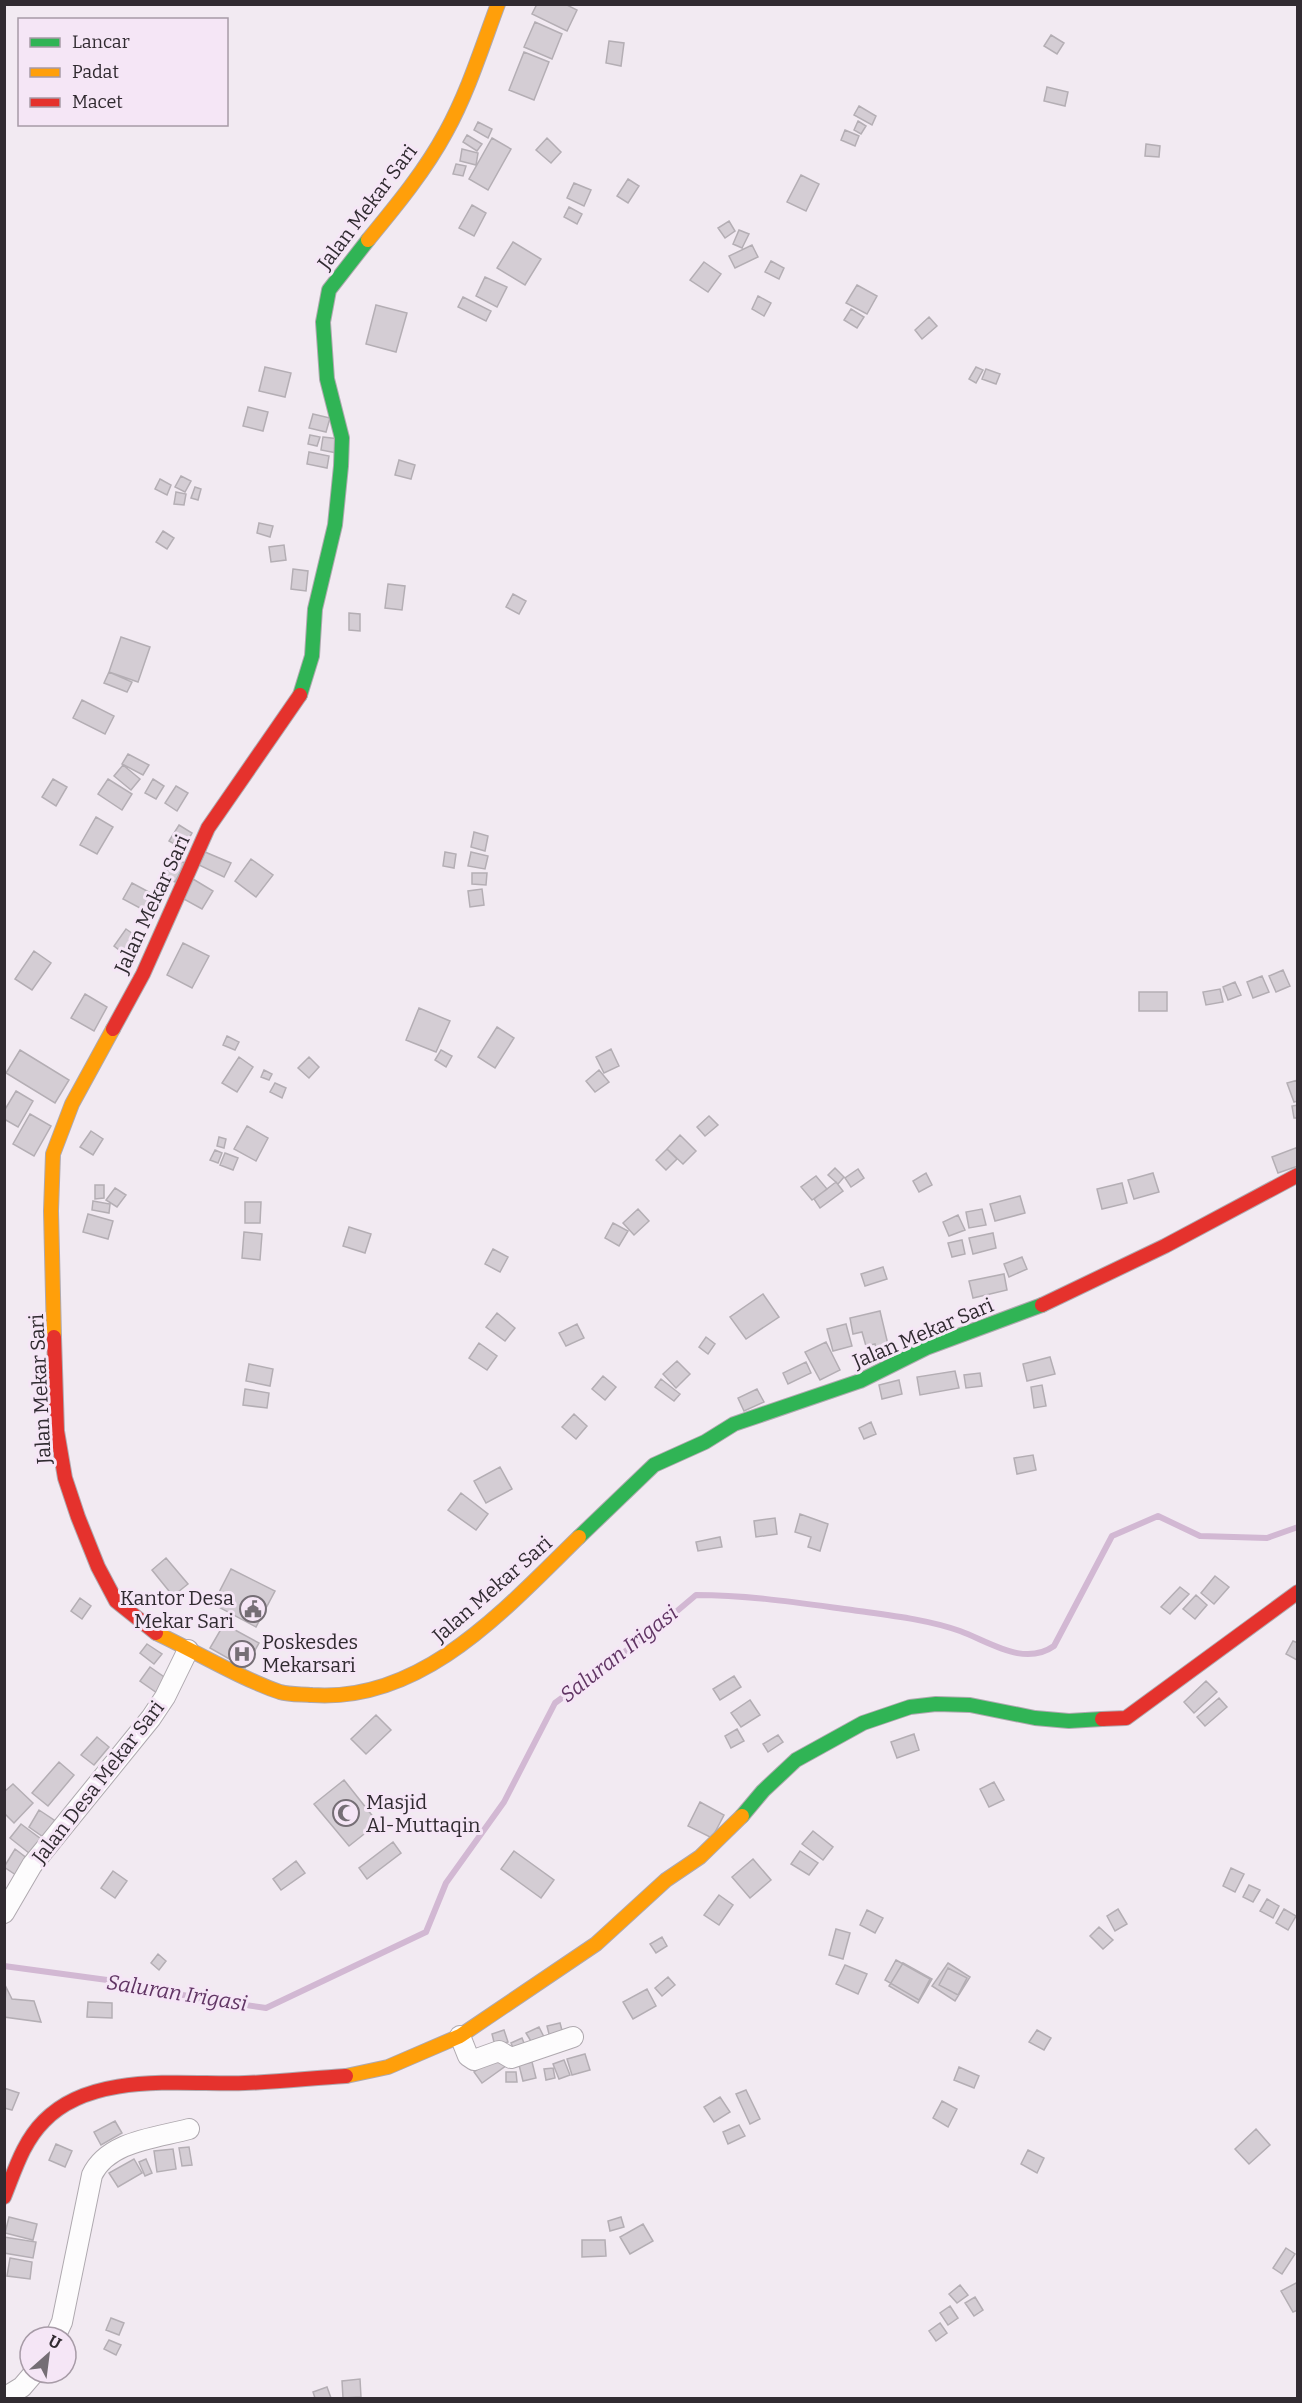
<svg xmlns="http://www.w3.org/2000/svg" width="1302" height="2403" font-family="Bitter,serif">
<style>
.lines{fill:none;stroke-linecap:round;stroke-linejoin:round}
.stream{stroke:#d2b8d3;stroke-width:6}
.building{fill:#d4cdd4;stroke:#b4aeb4;stroke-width:1.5}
.street-casing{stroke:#afa9af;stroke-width:22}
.fast-casing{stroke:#afa9af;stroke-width:16}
.slow-casing{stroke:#afa9af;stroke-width:16}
.jam-casing{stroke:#afa9af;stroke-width:16}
.street{stroke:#fdfcfd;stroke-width:20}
.fast{stroke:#30b455;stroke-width:14}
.slow{stroke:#ff9f0a;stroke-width:14}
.jam{stroke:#e5322d;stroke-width:14}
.labels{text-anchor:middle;stroke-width:6;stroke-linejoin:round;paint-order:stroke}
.street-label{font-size:20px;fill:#312b31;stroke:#f5e6f6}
.poi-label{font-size:20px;fill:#312b31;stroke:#f5e6f6;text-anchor:start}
.water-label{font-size:21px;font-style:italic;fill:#613564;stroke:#f5e6f6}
</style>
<rect width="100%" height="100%" fill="#f2eaf2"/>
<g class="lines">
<path class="stream" d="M4,1966L122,1982L197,1998L266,2008L426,1932L446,1883L504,1802L555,1703L657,1628L696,1595C749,1595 800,1603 852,1610C887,1615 926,1619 960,1631C990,1642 1024,1667 1054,1646L1112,1536L1158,1516L1200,1536L1267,1538L1298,1527"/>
</g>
<path class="building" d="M537,4H565L577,10L567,31L532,14Z
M535,22L562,34L552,59L524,47Z
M1051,35L1064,43L1057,54L1044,46Z
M609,41L624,43L621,66L606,63Z
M524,52L549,62L534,100L509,90Z
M1047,87L1068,92L1065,106L1044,101Z
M859,106L876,116L872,125L854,115Z
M858,121L866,126L861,134L854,130Z
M478,122L492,129L488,138L474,130Z
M845,130L859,136L855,146L841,140Z
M467,135L482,144L477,151L463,142Z
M492,138L511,149L488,190L469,179Z
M547,138L561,152L551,163L536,150Z
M1146,144L1160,146L1159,157L1145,156Z
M462,149L478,153L476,165L460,161Z
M456,164L466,166L463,176L453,174Z
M801,175L819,184L806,211L787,202Z
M628,179L639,186L628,203L617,196Z
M574,183L591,190L584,206L567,198Z
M472,205L486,213L474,236L459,228Z
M569,207L582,214L577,224L564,217Z
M729,221L735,231L725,238L718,228Z
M739,230L749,234L742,248L733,244Z
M513,242L541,259L525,285L497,268Z
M752,245L758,257L735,268L729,256Z
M771,261L784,268L779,279L765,272Z
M704,262L721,274L708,292L690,280Z
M485,277L507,287L497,307L476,296Z
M857,285L877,296L867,314L846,303Z
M758,296L771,303L764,316L752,309Z
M463,297L491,311L486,321L458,307Z
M376,305L407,313L396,352L366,344Z
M851,309L864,317L857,328L844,320Z
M929,317L937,326L922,339L915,330Z
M265,367L291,373L285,397L259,391Z
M976,367L983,370L976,383L969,379Z
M986,369L1000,374L996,384L982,379Z
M248,407L268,412L263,431L243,426Z
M313,414L330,418L326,432L309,428Z
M310,435L320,437L317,446L308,444Z
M323,437L339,439L337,453L321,450Z
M309,452L329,456L327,468L307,464Z
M399,460L415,465L411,479L395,475Z
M181,476L191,481L185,492L175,487Z
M160,479L171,485L167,495L155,489Z
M195,487L201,489L198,500L191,498Z
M176,492L186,494L184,505L174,504Z
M259,523L273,526L270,537L257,533Z
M163,531L174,538L167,549L156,542Z
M284,545L286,560L271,562L269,547Z
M293,569L308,571L306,591L291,589Z
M388,584L405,586L402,610L385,608Z
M513,594L526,601L519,614L506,607Z
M349,613L360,614V631L349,630Z
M121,637L150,647L138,682L109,672Z
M109,672L132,682L127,692L104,683Z
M82,700L114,716L105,734L73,718Z
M128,754L149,765L143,775L122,764Z
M123,765L140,779L131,790L114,776Z
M53,779L67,787L56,806L42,797Z
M108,779L132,794L122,810L98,794Z
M153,779L164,786L156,799L145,793Z
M176,786L188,793L177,811L165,803Z
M96,817L113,827L97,854L80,845Z
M179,825L192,833L183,849L169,841Z
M474,832L488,836L485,851L471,847Z
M205,852L231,863L224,877L199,865Z
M445,852L456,854L454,868L443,866Z
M471,852L488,856L485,869L468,866Z
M172,857L185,863L175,882L162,876Z
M251,859L273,875L256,897L235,881Z
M472,873H487L486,885L472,884Z
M193,879L213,891L202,909L182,898Z
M132,883L162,899L153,915L123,899Z
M482,889L484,905L470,907L468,891Z
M126,929L140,939L127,956L114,946Z
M183,943L209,956L192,988L167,975Z
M34,951L51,963L32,990L15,979Z
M1283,970L1290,986L1276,992L1269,976Z
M1262,976L1269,992L1253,998L1247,982Z
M1235,982L1241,995L1228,1000L1223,987Z
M1220,989L1223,1002L1206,1005L1203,992Z
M1139,992H1167V1011H1139Z
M85,994L107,1007L94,1031L71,1018Z
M419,1008L450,1021L436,1052L406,1040Z
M497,1027L514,1038L495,1068L478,1057Z
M227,1036L239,1042L235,1050L223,1045Z
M611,1049L619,1066L604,1073L596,1057Z
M20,1050L69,1080L55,1103L6,1073Z
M441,1050L452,1056L446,1067L435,1060Z
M239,1057L253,1067L237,1092L222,1083Z
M309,1057L319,1067L309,1078L298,1068Z
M264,1070L272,1074L269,1080L261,1077Z
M599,1070L609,1082L595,1092L586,1081Z
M1298,1080V1101L1294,1102L1287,1083Z
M275,1083L286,1088L282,1098L270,1092Z
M16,1091L33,1101L18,1127L4,1119V1111Z
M1298,1105V1118H1294L1292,1106Z
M30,1114L51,1126L34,1156L13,1144Z
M709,1116L718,1125L705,1136L697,1127Z
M247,1126L268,1138L256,1161L234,1149Z
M91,1131L103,1139L93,1155L80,1147Z
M680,1135L696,1151L683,1164L667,1149Z
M219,1137L226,1139L224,1148L217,1146Z
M1298,1147V1166L1278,1173L1272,1157Z
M667,1149L677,1159L666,1170L656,1160Z
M215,1150L222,1153L218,1163L210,1160Z
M225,1153L238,1158L233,1170L220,1165Z
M835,1168L844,1177L838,1184L828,1175Z
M858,1169L864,1178L851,1187L845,1178Z
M926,1173L932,1185L919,1192L913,1181Z
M1153,1173L1159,1192L1134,1199L1128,1180Z
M816,1176L827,1189L812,1200L801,1187Z
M836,1182L843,1191L820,1208L814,1199Z
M1122,1183L1127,1203L1102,1209L1097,1189Z
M95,1185H104V1198L95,1199Z
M115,1188L126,1195L117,1207L106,1200Z
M1020,1196L1025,1213L995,1221L990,1204Z
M93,1201L110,1204L109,1213L92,1210Z
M245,1202H261L260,1223H245Z
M638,1209L649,1221L634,1235L623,1223Z
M982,1209L986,1225L969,1228L966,1212Z
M88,1214L113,1221L108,1239L83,1232Z
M958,1215L965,1230L949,1236L943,1222Z
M613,1223L628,1231L619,1246L605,1238Z
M349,1227L371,1234L365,1253L343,1246Z
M244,1232L262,1234L260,1260L242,1258Z
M993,1233L996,1248L973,1254L969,1238Z
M962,1240L965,1254L952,1257L948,1243Z
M493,1249L508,1257L500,1272L485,1264Z
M1022,1257L1027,1269L1009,1277L1004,1264Z
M883,1267L887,1279L865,1286L861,1274Z
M1004,1274L1007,1290L973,1298L969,1281Z
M763,1294L779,1317L746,1339L730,1317Z
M880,1311L890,1353L878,1356L875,1344L866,1346L862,1332L853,1334L850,1318Z
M497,1313L515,1328L505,1341L486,1327Z
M577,1324L584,1338L566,1346L559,1333Z
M846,1324L852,1346L833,1351L827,1329Z
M706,1337L715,1344L708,1354L699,1347Z
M826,1342L840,1370L820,1380L805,1352Z
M479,1343L497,1356L487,1370L469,1358Z
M1050,1357L1055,1374L1027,1381L1023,1364Z
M677,1361L690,1374L676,1388L663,1374Z
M806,1362L811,1373L788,1384L783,1373Z
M249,1364L273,1369L270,1386L246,1381Z
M955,1371L959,1388L920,1395L917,1377Z
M980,1373L982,1386L966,1388L964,1375Z
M603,1376L616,1387L605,1400L592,1389Z
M661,1379L680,1394L674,1401L655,1387Z
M899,1380L902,1394L882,1399L879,1385Z
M1042,1385L1046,1406L1034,1408L1031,1387Z
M245,1389L269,1393L267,1408L243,1405Z
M757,1389L764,1402L744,1411L738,1398Z
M574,1414L587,1426L576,1439L562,1427Z
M871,1422L876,1434L864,1439L859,1428Z
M1033,1455L1036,1470L1017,1474L1014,1458Z
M500,1467L512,1489L486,1503L474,1481Z
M461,1493L488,1514L476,1530L448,1510Z
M800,1514L828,1524L820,1551L808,1547L811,1537L795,1532Z
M775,1518L777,1534L756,1537L754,1521Z
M720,1537L722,1547L698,1551L696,1542Z
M166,1558L188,1584L173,1596L152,1570Z
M231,1569L275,1591L256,1627L213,1604Z
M1215,1576L1229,1587L1214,1604L1201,1593Z
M1180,1587L1189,1594L1170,1614L1161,1607Z
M1196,1595L1207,1605L1195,1619L1183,1609Z
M80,1598L91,1606L82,1619L71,1611Z
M224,1624L259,1643L245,1668L210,1648Z
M1293,1641L1298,1643L1297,1660L1286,1654Z
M147,1644L162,1654L154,1664L140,1653Z
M150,1667L167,1679L157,1693L140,1681Z
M734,1676L741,1687L720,1700L713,1689Z
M1206,1681L1217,1692L1194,1713L1184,1702Z
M1219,1698L1227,1707L1205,1726L1197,1717Z
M750,1700L760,1715L741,1727L731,1713Z
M376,1715L391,1730L366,1754L351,1739Z
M737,1729L744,1741L731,1748L725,1736Z
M914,1734L919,1750L897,1758L891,1742Z
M778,1735L783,1742L768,1752L763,1744Z
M97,1737L109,1747L94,1765L81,1755Z
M59,1762L74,1775L48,1806L32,1793Z
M344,1780L378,1823L349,1846L314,1804Z
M994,1782L1004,1800L989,1807L980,1789Z
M13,1784L33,1803L14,1823L4,1813V1792Z
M700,1802L724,1815L712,1838L688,1826Z
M39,1810L57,1822L46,1839L29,1827Z
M21,1824L45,1842L34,1857L10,1838Z
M813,1831L833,1847L823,1860L802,1844Z
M393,1842L401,1853L367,1879L359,1868Z
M15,1849L28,1859L16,1875L4,1867Z
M514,1851L554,1880L541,1898L501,1869Z
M800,1851L818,1863L809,1875L791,1864Z
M753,1859L771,1880L750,1898L732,1877Z
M296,1861L305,1873L281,1890L273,1879Z
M1231,1868L1244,1874L1235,1892L1223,1886Z
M113,1871L127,1881L115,1898L101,1888Z
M1249,1885L1260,1890L1253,1902L1243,1897Z
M719,1895L733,1905L719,1925L704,1915Z
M1267,1899L1279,1906L1273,1918L1260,1911Z
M1118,1909L1127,1924L1115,1931L1107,1916Z
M1284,1909L1296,1916L1288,1930L1276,1923Z
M867,1910L883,1918L875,1933L860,1925Z
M1099,1927L1113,1940L1103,1949L1090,1936Z
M836,1929L850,1933L843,1959L829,1955Z
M662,1937L667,1946L656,1953L650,1944Z
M158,1954L166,1961L159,1970L151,1963Z
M896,1960L930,1979L919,2000L885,1980Z
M903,1963L932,1979L918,2003L889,1986Z
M948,1963L970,1977L955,2001L932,1986Z
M845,1965L867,1974L858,1994L836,1984Z
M948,1968L967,1978L958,1995L939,1985Z
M668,1977L675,1985L662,1996L655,1988Z
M6,1987L12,1999L34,2001L41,2022L4,2017Z
M647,1989L656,2006L633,2019L623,2002Z
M88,2002L112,2003V2018L87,2017Z
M560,2023L563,2034L550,2038L547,2026Z
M539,2027L544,2037L532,2043L526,2033Z
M504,2030L508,2042L495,2046L492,2034Z
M1037,2030L1051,2038L1044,2050L1029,2042Z
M522,2038L526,2048L515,2053L511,2043Z
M499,2054L507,2065L482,2083L474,2072Z
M585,2054L590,2070L572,2075L567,2059Z
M564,2060L570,2075L559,2079L553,2064Z
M532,2062L536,2078L523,2081L519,2065Z
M959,2067L979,2076L974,2088L954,2080Z
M553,2068L555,2078L546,2080L544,2069Z
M506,2072H516L517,2082H506Z
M4,2088L19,2093L12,2110L4,2108Z
M746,2090L760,2119L750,2124L736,2094Z
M720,2097L730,2112L714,2122L704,2107Z
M942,2101L957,2109L948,2127L933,2118Z
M115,2121L122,2133L101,2145L94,2132Z
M739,2125L745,2136L728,2144L723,2132Z
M1256,2129L1270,2145L1249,2164L1235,2149Z
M56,2144L72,2151L65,2167L49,2160Z
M189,2147L192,2165L182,2166L179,2148Z
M173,2149L176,2169L157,2172L154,2151Z
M1028,2150L1044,2158L1037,2173L1021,2164Z
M134,2159L142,2173L118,2187L109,2173Z
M146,2159L152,2173L145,2176L139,2162Z
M9,2217L37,2224L33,2240L5,2233Z
M621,2217L624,2227L610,2231L608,2221Z
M643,2224L653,2241L630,2254L620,2237Z
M4,2237L36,2242L33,2258L4,2253Z
M582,2240H605L606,2256L582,2257Z
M1286,2248L1295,2254L1282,2274L1273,2268Z
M10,2258L32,2262L30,2279L7,2276Z
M1298,2282V2310L1293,2312L1281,2291Z
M960,2285L968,2295L957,2303L949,2294Z
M975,2297L983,2310L974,2316L965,2303Z
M950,2306L958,2318L948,2325L940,2313Z
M111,2318L124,2323L119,2335L106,2330Z
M940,2323L947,2333L936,2341L929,2331Z
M109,2340L121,2345L116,2355L104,2349Z
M360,2379L361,2397L343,2398L342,2381Z
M327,2387L331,2398H315L313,2392Z"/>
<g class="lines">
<defs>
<path id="street" d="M4,1913L32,1865L151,1718L165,1697L188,1650
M460,2036L468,2056L474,2060L499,2051L511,2058L573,2037
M55,2337L62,2322L92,2175C108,2141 156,2138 189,2129
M4,2398L22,2387L34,2373"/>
<path id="fast" d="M300,695L312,656L315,609L335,525L341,466L342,438L327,379L323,322L329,290L368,240
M579,1537L654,1465L705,1442L734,1424L860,1381L926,1348L1042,1305
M742,1816L763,1791L796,1760L863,1723L910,1707L936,1704L970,1705L1035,1718L1069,1721L1102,1719"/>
<path id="slow" d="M368,240C396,206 425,171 446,132C468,92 482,47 498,4
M54,1337L51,1211L53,1154L72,1104L113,1029
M156,1633C195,1651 241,1679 280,1692C290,1695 302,1694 312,1695C423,1703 506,1608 579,1537
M346,2076L388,2067L460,2036L596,1944L666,1880L700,1857L742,1816"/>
<path id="jam" d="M113,1029L143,974L208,828L300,695
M1042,1305L1165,1246L1298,1175
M54,1337L57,1431L65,1478L78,1517L98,1567L116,1601L156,1633
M1102,1719L1126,1718L1298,1592
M4,2197C15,2170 23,2142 44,2121C92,2071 183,2085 245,2083C279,2082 312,2078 346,2076"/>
</defs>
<use href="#street" class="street-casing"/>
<use href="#fast" class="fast-casing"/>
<use href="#slow" class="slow-casing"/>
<use href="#jam" class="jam-casing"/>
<use href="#street" class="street"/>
<use href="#fast" class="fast"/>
<use href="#slow" class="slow"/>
<use href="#jam" class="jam"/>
</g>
<defs>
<symbol id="civic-ring" viewBox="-11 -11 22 22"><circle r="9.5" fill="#f5e6f6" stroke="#756e75" stroke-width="1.5"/><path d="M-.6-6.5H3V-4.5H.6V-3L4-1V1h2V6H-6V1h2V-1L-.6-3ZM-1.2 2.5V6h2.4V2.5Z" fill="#756e75"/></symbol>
<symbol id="hospital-ring" viewBox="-11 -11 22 22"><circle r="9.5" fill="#f5e6f6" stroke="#756e75" stroke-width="1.5"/><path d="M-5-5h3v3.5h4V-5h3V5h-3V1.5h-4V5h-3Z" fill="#756e75"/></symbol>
<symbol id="mosque-ring" viewBox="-11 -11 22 22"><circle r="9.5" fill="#f5e6f6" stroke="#756e75" stroke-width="1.5"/><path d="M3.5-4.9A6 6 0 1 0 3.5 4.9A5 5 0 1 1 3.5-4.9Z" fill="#756e75"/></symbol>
</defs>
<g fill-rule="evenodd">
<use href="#civic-ring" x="238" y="1594" width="30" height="30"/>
<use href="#hospital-ring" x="227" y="1639" width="30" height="30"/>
<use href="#mosque-ring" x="331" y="1798" width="30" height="30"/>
</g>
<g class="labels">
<g class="street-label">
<text transform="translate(367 207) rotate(-53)" y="7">Jalan Mekar Sari</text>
<text transform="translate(152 904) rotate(-65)" y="7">Jalan Mekar Sari</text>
<text transform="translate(923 1333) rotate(-23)" y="7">Jalan Mekar Sari</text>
<text transform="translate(40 1389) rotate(-93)" y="7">Jalan Mekar Sari</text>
<text transform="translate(492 1589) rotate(-41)" y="7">Jalan Mekar Sari</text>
<text transform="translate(98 1782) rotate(-52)" y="7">Jalan Desa Mekar Sari</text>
</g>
<g class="poi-label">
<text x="234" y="1605" text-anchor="end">Kantor Desa<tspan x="234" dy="23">Mekar Sari</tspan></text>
<text x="262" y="1649">Poskesdes<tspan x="262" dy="23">Mekarsari</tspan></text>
<text x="366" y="1809">Masjid<tspan x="366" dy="23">Al-Muttaqin</tspan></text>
</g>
<g class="water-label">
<text transform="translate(619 1654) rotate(-38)" y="7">Saluran Irigasi</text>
<text transform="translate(177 1993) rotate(9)" y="7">Saluran Irigasi</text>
</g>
</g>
<rect width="1302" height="2403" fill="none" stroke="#312b31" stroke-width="12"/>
<rect x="18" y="18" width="210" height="108" fill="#f5e6f6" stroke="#a79ba7" stroke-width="1.5"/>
<rect x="30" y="38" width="30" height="9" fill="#30b455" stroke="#a79ba7" stroke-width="1.5"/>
<text x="72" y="48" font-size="18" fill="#312b31">Lancar</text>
<rect x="30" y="68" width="30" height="9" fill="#ff9f0a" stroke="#a79ba7" stroke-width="1.5"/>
<text x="72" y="78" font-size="18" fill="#312b31">Padat</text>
<rect x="30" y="98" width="30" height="9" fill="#e5322d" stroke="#a79ba7" stroke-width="1.5"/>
<text x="72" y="108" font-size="18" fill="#312b31">Macet</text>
<g transform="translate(48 2355) rotate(28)"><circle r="28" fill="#f5e6f6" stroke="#a79ba7" stroke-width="1.5"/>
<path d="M0-4.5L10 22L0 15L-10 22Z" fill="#756e75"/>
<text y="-9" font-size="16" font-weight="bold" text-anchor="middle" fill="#312b31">U</text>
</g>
</svg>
